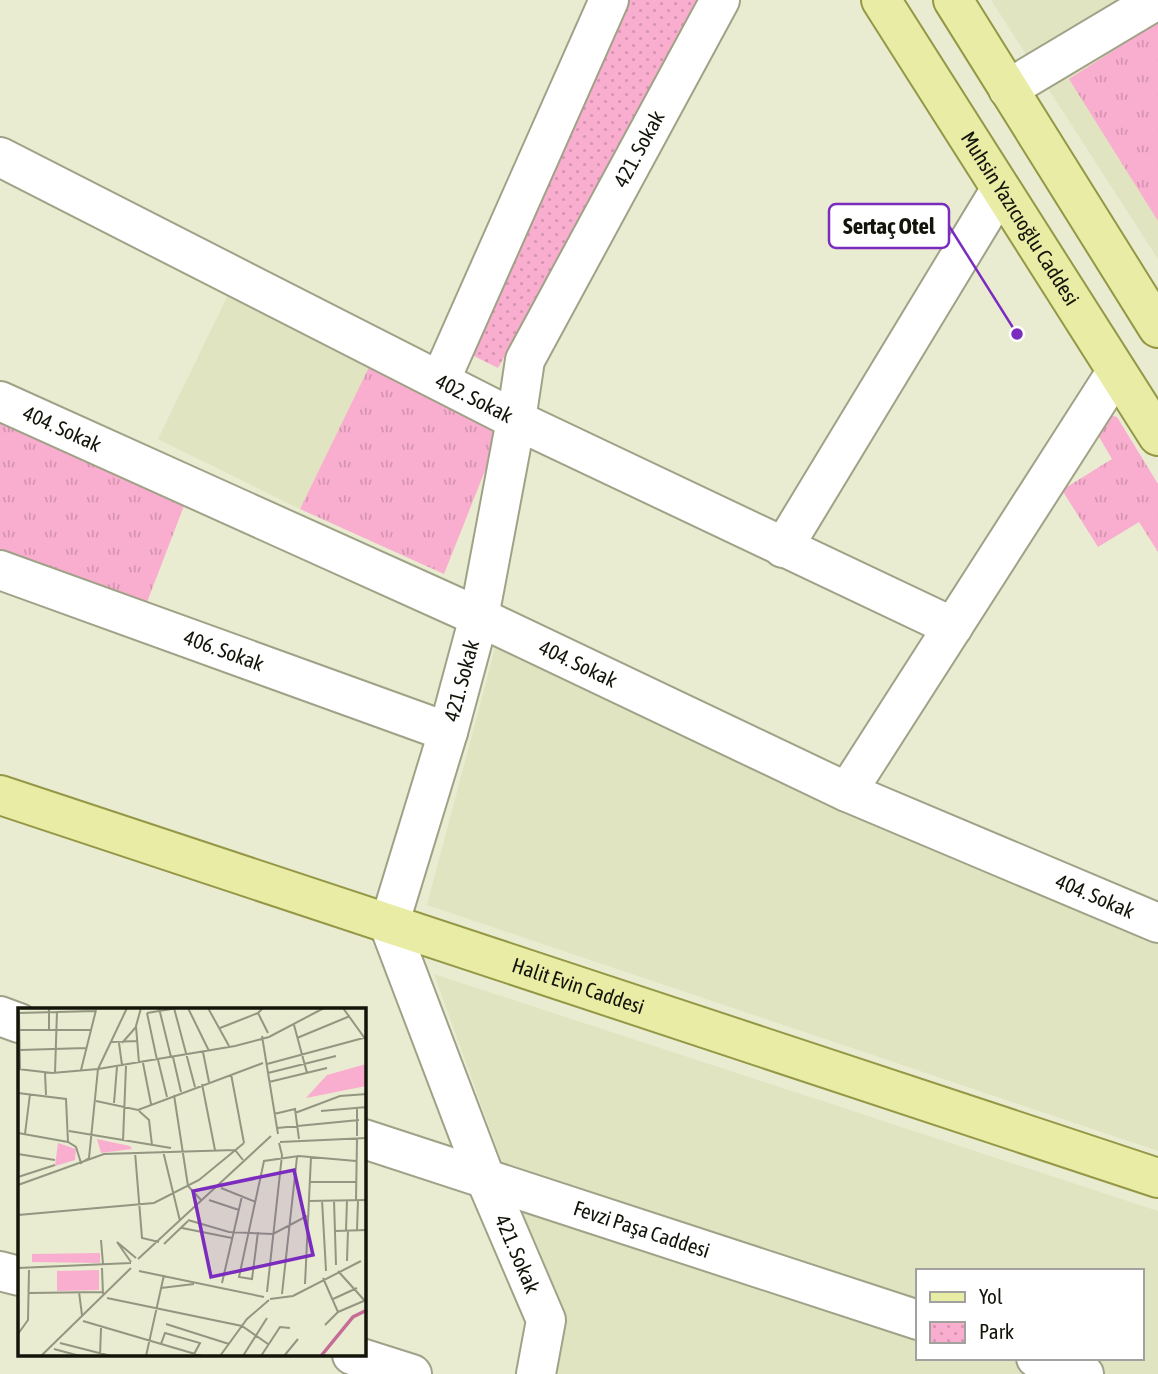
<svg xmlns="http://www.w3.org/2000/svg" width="1158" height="1374" font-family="'Asap Condensed',sans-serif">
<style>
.built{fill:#e0e4c0;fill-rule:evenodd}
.grass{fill:url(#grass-tufts)}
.park{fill:url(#park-dots)}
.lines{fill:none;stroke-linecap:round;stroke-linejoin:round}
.minor-casing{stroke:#a0a288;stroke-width:42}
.major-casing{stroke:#949846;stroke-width:42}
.minor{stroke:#fff;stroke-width:38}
.major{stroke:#e9eca4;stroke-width:38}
.labels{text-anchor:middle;stroke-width:7;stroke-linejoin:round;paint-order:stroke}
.street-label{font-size:21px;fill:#13140a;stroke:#fff}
.inset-river{fill:none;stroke:#c66d97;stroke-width:3.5}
.inset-road{fill:none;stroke:#939681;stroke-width:2}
.view{fill:#7b2cbf;fill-opacity:0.15;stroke:#7b2cbf;stroke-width:3.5}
.inset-edge{fill:none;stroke:#13140a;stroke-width:3.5}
.leader{fill:none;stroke:#7b2cbf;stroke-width:2.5}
.callout-dot{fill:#7b2cbf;stroke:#fff;stroke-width:2.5}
.callout{fill:#fff;stroke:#7b2cbf;stroke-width:2.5}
.callout-label{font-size:23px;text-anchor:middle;font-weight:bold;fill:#13140a}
</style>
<defs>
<pattern id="grass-tufts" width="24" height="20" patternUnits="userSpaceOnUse" patternTransform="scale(1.75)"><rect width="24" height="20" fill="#f9adcf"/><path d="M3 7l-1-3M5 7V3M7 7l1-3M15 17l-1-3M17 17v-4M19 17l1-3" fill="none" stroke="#d594b0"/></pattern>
<pattern id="park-dots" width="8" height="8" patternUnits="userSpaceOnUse" patternTransform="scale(1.75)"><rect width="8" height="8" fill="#f9adcf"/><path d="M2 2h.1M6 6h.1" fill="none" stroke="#d594b0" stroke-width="1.8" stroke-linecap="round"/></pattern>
</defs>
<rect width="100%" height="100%" fill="#e9ecd0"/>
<path class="built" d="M991,0H1158V259Z
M231,289L373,359L300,509L158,439Z
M498,637L1158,942V1151L427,905Z
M434,974L1158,1211V1374H549L564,1334ZM918,1271H1142V1358H918Z"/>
<path class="grass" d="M1158,22V221L1069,79Z
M373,359L502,428L444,574L300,509Z
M1103,413L1117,417L1158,484V552L1139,522L1098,547L1062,490L1112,459L1092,425Z
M0,419L187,498L144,610L0,558Z"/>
<path class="park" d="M621,0H704L498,368L466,352Z"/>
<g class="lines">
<defs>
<g id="minor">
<path d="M1008,89L1157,0"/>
<path id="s1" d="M0,157L516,420L953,627"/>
<path d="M440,381L609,0"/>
<path id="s2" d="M0,401L479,617L847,792L1158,923"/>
<path d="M783,548L1000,190"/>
<path id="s3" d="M0,570L448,732"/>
<path d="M847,792L1116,372"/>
<path d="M0,1016L19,1023"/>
<path id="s4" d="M364,1139L918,1320"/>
<path d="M0,1271L19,1276"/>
<path d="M352,1355L412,1374"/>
<path d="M1036,1358L1084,1374"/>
<path id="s5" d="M536,1374L546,1320L486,1180L389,925L448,732L479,617L516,420L525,360L720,0"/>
</g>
<g id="major">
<path id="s6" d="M881,0L1158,436"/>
<path d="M953,0L1158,328"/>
<path id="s7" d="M0,795L1158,1178"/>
</g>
</defs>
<use href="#minor" class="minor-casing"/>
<use href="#major" class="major-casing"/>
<use href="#minor" class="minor"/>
<use href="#major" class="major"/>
</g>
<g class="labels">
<g class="street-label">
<text dy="7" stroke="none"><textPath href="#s5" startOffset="1302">421. Sokak</textPath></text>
<text dy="7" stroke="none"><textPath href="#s6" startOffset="259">Muhsin Yazıcıoğlu Caddesi</textPath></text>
<text dy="7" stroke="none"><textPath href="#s1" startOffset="532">402. Sokak</textPath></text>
<text dy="7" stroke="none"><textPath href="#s2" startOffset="68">404. Sokak</textPath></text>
<text dy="7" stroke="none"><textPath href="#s3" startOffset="238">406. Sokak</textPath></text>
<text dy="7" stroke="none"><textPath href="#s2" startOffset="635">404. Sokak</textPath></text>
<text dy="7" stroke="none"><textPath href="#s5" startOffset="735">421. Sokak</textPath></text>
<text dy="7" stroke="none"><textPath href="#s2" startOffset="1202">404. Sokak</textPath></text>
<text dy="7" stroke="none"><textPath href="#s7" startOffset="609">Halit Evin Caddesi</textPath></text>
<text dy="7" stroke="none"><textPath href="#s4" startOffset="292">Fevzi Paşa Caddesi</textPath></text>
<text transform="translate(517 1254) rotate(67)" y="7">421. Sokak</text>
</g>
</g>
<g transform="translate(18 1008)">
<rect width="348" height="348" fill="#e9ecd0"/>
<path d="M348,56V78L288,90L309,67ZM79,131L112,138L114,141L83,145ZM40,135L58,141L57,152L37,158ZM82,245V255L14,254V246ZM81,262V282L39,283V263Z" fill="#f9adcf"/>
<path class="inset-river" d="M303,348L335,309L349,302"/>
<path class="inset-road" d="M31,0V22M141,0L153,49M156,0L177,79M170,0L191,43M190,0L211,38M245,0L240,5L250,25M325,0L348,32M0,5L78,3M1,5L2,61M129,5L139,52M129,5L159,0M276,17L289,65M202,20L240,5M2,22H72M244,28L260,126M279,30L332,8M93,34L120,33M101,35L104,57M104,35L118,19M2,42L68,40M185,44L191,74M155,49L163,84M140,52L149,89M121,55L118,18L123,0M125,55L133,96M249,56L349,29M0,61L34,65L80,61L217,38L251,29L306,0M63,62L78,2M27,65L28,87M37,65L39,3M250,65L318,48M213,66L226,135M251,74L309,60M184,76L197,142M0,85L48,91L50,134M156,87L170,178L184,193M78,93L120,102L245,55M96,95L99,59M339,100V128M121,103L131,112L134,137M303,103L349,99M277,105L322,88L349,86M256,106L277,101L281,131M259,120L341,112M51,123L153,140M0,125L50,134L58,139L63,155L71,150L80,61L109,0M7,126L12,86M105,133L108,58M262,134L349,130M145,143L162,213M117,144L124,230L141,234M0,146L37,152M0,169L37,157M291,174H339M0,177L86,146L217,142L225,152M203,180L238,194M191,192L221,202M304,192L308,263M316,192L318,257M338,192L339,131M290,193L349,192M0,207L136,195L181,172L226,135M170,212L211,224L255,226L289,208M164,220L214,230M328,222L329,192M339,222L340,192M317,223L349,222M240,224L234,271L221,269L246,153L281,148L338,153M83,232L85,256M146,236L170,213M120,251L253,128M329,253L330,222M113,254L99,234L118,250M0,260L113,255M84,260L85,286M121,263L246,289M320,263L347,293M305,270L320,304L307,317M204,275L224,188M287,276L293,149M143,280L176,276M61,284L64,307M249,284L264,147L261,135M11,285L84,284M264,286L279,149M89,290L224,318L250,336M252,291L275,288L343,253M315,291L339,280M320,304L348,292M65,313L184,348M148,316L211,336M0,326L10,312L11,262M42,335L93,348M143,336L147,325L182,335L175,348M36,341L62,348M23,348L113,260M82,348L83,320M128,348L146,267M202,348L229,311L251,292M225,348L249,310M243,348L262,319L272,320M266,348L280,331"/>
<path class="view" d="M276,162L295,247L193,269L175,183Z"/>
<rect width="348" height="348" class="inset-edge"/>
</g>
<path class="leader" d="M1017 334L949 226"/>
<circle class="callout-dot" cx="1017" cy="334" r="7"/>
<rect class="callout" x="829" y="204" width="120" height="44" rx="7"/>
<g class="callout-label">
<text x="889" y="234">Sertaç Otel</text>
</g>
<rect x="916" y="1269" width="228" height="91" fill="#ffffff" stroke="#a1a19d" stroke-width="2"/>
<rect x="930" y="1292" width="35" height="10" fill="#e9eca4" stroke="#a1a19d" stroke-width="2"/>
<text x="979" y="1304" font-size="21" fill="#13140a">Yol</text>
<rect x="930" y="1322" width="35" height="21" fill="url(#park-dots)" stroke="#a1a19d" stroke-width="2"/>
<text x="979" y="1339" font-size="21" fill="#13140a">Park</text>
</svg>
